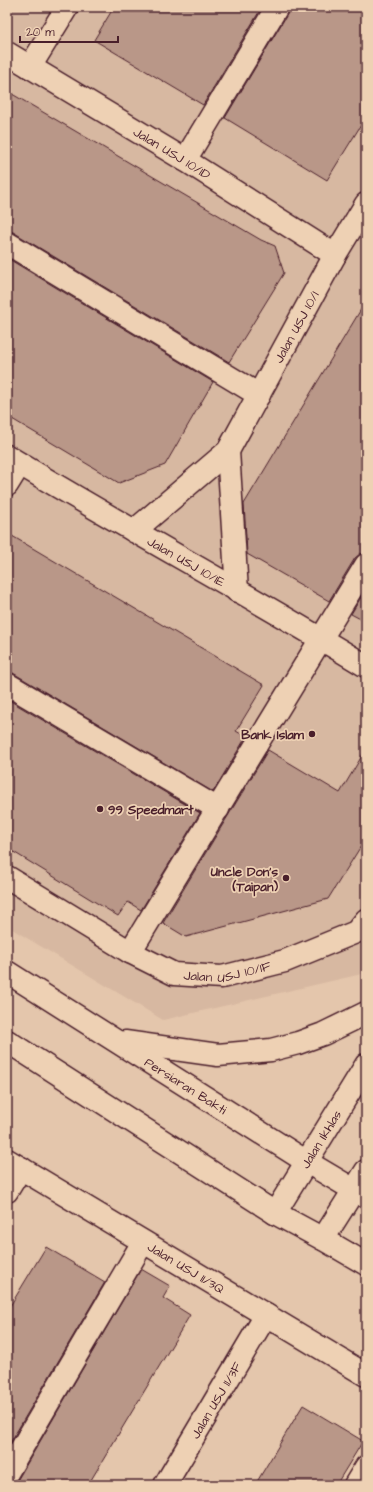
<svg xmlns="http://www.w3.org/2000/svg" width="373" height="1492" font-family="'Architects Daughter',sans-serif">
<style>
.built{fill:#d7b8a1}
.building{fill:#b99788;stroke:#4a1f2b}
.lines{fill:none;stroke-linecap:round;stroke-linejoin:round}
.minor-casing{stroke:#4a1f2b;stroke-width:25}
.minor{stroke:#eed1b4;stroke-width:22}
.poi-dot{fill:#4a1f2b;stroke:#eed1b4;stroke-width:1.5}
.labels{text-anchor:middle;stroke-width:3.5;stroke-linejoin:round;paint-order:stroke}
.street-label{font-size:13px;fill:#4a1f2b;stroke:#eed1b4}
.poi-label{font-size:13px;font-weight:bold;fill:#4a1f2b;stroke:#eed1b4;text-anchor:end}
</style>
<rect width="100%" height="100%" fill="#e4c6ac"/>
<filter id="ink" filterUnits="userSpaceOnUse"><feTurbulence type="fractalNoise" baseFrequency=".025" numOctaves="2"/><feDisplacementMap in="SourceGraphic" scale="8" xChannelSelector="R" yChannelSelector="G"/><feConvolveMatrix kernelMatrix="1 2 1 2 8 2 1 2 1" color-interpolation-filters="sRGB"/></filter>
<g filter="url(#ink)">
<path class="built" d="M7,7H366V973L163,1020L7,926Z"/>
<path class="building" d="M114,7H262L203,105L94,40Z
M289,7H366V117L327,180L225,118L288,13Z
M7,91L261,240L275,246L284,273L229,362L13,232L7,231Z
M7,258L213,382L165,465L119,483L7,416Z
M366,301V553L360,554L355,558L329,601L247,554L244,504Z
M7,533L264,685L236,731L246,737L213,792L13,673L7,672Z
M366,589V622L351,614Z
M7,699L200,813L141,910L128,902L118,916L7,848Z
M366,749V838L328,899L186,937L163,923L268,750L340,793Z
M46,1247L105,1282L7,1448V1311Z
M141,1269L170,1286L163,1298L190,1315L88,1485H9L13,1484L18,1479Z
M303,1405L363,1441L336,1485H255Z"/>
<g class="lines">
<defs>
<g id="minor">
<path id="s1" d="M7,53L185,160L335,255"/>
<path d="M30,67L67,7"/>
<path d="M185,160L277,7"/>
<path d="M7,243L259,395"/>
<path d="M228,451L237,591"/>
<path id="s2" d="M7,456C125,528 248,594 366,666"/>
<path d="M7,485L20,464"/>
<path id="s3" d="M134,531L228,451L335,255L366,204"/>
<path d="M7,684L218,809"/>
<path id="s4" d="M7,877L130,952L174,974L222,977L285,961L356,932L366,920"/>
<path d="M130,952L366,565"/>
<path id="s5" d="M7,972L307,1162L366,1197"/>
<path d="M7,1041L275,1213L323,1239L366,1264"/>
<path d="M125,1042L218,1055L271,1050L298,1043L323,1034L366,1013"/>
<path id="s6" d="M7,1160L366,1375"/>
<path d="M7,1191L21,1168"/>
<path id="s7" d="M275,1213L366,1065"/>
<path d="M323,1239L366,1171"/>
<path d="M7,1473L143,1242"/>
<path id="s8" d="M165,1485L266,1315"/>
<path d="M355,1485L366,1467"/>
</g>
</defs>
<use href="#minor" class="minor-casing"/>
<use href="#minor" class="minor"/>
</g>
</g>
<g class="poi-dot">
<circle cx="312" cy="734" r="4"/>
<circle cx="100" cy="809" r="4"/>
<circle cx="286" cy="878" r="4"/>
</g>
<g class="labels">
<g class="street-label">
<text dy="5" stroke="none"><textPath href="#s1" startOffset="193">Jalan USJ 10/1D</textPath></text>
<text dy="5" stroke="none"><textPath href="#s3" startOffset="265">Jalan USJ 10/1</textPath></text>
<text dy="5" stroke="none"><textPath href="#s2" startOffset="208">Jalan USJ 10/1E</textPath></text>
<text dy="5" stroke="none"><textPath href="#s4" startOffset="247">Jalan USJ 10/1F</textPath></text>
<text dy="5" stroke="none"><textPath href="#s5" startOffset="212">Persiaran Bakti</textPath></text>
<text dy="5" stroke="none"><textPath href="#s7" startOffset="87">Jalan Ikhlas</textPath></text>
<text dy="5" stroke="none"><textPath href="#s6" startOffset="209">Jalan USJ 11/3Q</textPath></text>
<text dy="5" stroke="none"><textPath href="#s8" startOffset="99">Jalan USJ 11/3F</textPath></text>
</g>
<g class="poi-label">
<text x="304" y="739">Bank Islam</text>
<text x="108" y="814" text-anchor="start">99 Speedmart</text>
<text x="278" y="876">Uncle Don's<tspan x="278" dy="15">(Taipan)</tspan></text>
</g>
</g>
<rect width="373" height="1492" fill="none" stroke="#eed1b4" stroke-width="24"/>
<rect x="12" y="12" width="349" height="1468" fill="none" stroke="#4a1f2b" stroke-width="1.5" filter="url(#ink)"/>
<path d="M20 36v6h98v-6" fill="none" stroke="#4a1f2b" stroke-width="2"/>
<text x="26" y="36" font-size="12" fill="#4a1f2b" stroke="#eed1b4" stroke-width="3" paint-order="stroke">20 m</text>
</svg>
